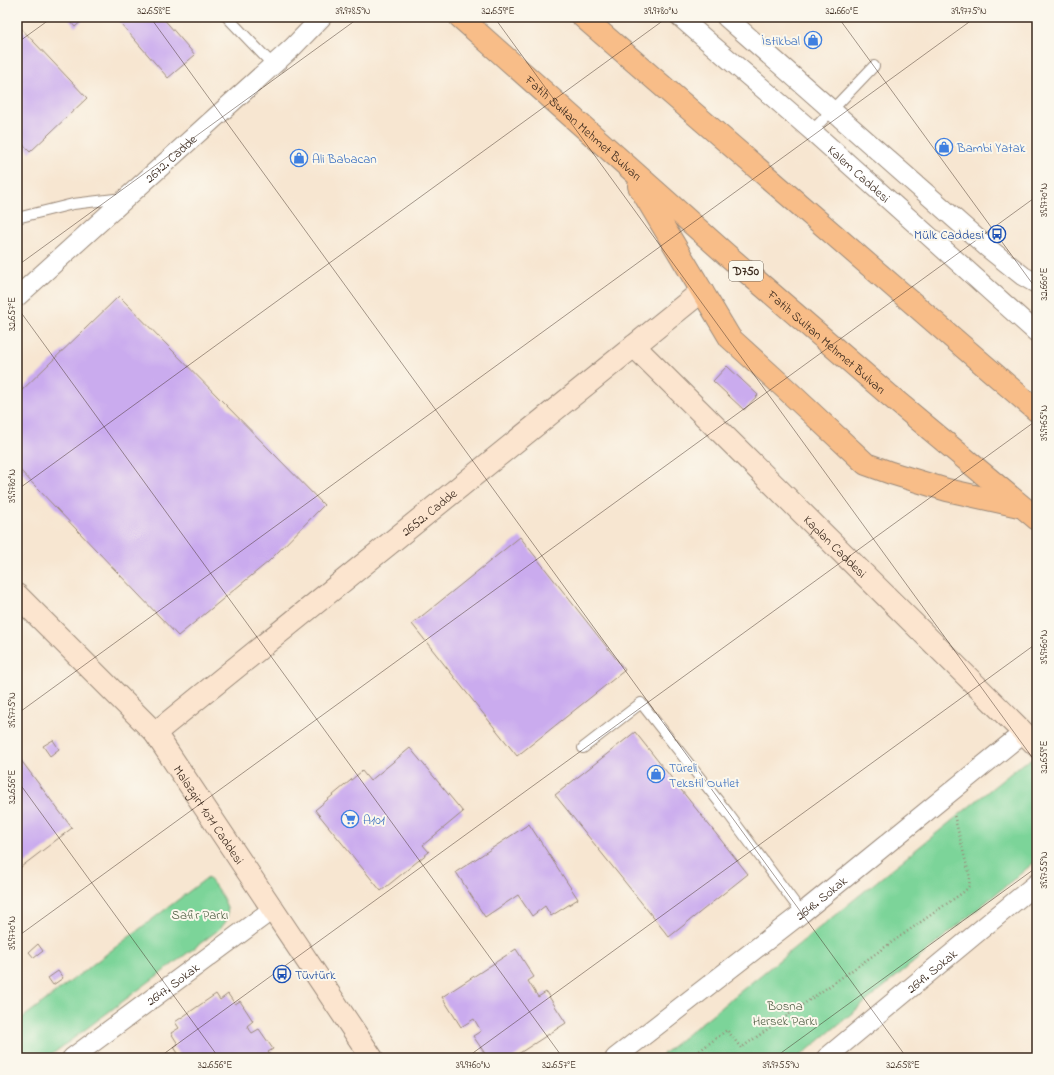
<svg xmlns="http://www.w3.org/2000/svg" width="1054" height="1075" font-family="'Indie Flower',sans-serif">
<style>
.green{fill:#7cd499;stroke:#5c7f5c}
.building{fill:#caabee}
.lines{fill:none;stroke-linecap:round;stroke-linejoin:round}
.lane-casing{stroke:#998878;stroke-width:12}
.street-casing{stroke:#998878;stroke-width:21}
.secondary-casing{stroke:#998878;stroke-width:24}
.highway-casing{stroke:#998878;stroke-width:24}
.path{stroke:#998878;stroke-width:2.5;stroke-dasharray:1 3;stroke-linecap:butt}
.lane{stroke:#fff;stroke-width:10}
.street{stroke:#fff;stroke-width:19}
.secondary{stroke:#fce5cf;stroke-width:22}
.highway{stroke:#f8bd88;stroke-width:22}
.ticks{fill:none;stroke:#3b2a1e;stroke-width:1;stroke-opacity:0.45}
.labels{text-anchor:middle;stroke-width:4;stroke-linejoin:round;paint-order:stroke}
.shield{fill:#fbf7ec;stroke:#75685c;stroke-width:1}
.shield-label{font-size:12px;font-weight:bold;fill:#3b2a1e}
.shop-label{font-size:13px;fill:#366cbe;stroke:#fbf7ec;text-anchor:start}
.street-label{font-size:13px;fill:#3b2a1e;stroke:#fbf7ec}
.transit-label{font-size:13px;fill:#164399;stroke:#fbf7ec;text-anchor:end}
.park-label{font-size:13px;fill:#4e5d43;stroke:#fbf7ec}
.neatline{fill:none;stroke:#3b2a1e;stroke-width:1.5}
.ticks-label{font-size:10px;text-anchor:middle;fill:#3b2a1e}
</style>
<rect width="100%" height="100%" fill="#fbf7ec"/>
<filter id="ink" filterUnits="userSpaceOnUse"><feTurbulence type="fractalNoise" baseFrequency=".025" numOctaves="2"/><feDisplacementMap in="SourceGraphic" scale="8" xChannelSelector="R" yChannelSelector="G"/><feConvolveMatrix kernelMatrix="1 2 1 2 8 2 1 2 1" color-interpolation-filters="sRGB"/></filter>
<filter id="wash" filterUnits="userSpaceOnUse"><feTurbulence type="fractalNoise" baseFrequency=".012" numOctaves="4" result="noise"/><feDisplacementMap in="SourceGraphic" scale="16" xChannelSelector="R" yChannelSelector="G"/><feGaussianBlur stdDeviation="0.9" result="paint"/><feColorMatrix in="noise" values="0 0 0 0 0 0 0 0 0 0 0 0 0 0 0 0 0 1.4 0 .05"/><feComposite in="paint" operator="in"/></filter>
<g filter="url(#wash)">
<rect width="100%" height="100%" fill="#f7e6d1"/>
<path class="green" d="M1031,760L1037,762V860L798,1058H658L1022,764Z
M208,877C216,887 233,907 226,921C224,925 220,928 217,931L47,1058H17V1022Z"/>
<g id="blocks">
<path class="building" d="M67,17H86L75,27Z
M115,17H162L195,55L168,78Z
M17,24L87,98L30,152L17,138Z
M119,296L324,505L268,562L178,636L17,467V395Z
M727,366L758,395L744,410L713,381Z
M520,537L625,670L517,756L412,624Z
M635,732L748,874L669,937L555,795Z
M53,740L59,749L50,756L43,746Z
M410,748L463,812L423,845L429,852L381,891L315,810L362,771L370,781Z
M17,755L72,828L17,870Z
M529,824L578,899L551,916L545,906L532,916L518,895L485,917L456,872Z
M38,944L43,951L34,958L29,952Z
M516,949L534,977L528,981L538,997L546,992L566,1023L512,1058H488L473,1036L481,1031L474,1019L461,1027L442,997Z
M58,971L63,978L53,985L48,978Z
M216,994L220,1000L228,994L235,1004L240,1001L253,1021L247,1026L252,1033L259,1029L273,1049L268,1052L272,1058H181L174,1047L178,1044L171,1033L179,1028L175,1022Z"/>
</g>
</g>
<g filter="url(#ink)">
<use href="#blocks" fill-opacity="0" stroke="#998878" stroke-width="1"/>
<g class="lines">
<defs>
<path id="lane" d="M227,17L273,65
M812,131L874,66
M17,218L73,204L123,198
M583,748L641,703L727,812L802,913"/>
<g id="street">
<path id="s1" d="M680,17C724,56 769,93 813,132C888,199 962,266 1037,333"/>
<path d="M726,17L988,248L1023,276L1037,284"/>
<path id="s2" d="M17,297L293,47L322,17"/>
<path id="s3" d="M72,1058L273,909"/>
<path id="s4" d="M615,1058L802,913L1023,733"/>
<path id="s5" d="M826,1058L1037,883"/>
</g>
<g id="secondary">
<path id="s6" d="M634,346L1037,746"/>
<path id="s7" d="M17,595L155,733L372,1058"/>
<path id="s8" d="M155,733L702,291"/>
</g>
<g id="highway">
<path id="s9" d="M460,17L727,255L889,395L1037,519"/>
<path d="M583,17L1037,411"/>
<path d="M639,186L730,338L787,390L866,464L891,473L947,490L1019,506"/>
</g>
</defs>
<use href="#lane" class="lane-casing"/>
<use href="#street" class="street-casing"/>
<use href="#secondary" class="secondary-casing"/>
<use href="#highway" class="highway-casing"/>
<path class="path" d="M690,1058L727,1030L741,1048L965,891L969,886L970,878L954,815"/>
<use href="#lane" class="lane"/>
<use href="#street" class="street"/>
<use href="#secondary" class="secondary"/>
<use href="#highway" class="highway"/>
</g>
</g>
<path class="ticks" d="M150,17L907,1058M494,17L1037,764M838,17L1037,290M17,43L53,17M17,266L360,17M17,307L563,1058M17,490L668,17M17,714L976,17M17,780L219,1058M17,937L1037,196M158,1058L1037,420M466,1058L1037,643M774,1058L1037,867"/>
<defs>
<symbol id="shop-ring" viewBox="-11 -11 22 22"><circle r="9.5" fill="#fbf7ec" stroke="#3f7fe0" stroke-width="1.5"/><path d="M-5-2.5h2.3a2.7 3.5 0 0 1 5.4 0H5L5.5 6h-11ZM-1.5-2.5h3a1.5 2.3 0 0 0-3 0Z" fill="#3f7fe0"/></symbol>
<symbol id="bus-ring" viewBox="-11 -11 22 22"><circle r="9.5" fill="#fbf7ec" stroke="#1a4fb4" stroke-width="1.5"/><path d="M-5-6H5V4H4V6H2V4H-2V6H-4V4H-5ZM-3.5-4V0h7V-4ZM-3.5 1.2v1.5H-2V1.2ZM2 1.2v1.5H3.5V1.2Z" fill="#1a4fb4"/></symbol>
<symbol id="supermarket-ring" viewBox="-11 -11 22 22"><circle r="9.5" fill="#fbf7ec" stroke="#3f7fe0" stroke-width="1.5"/><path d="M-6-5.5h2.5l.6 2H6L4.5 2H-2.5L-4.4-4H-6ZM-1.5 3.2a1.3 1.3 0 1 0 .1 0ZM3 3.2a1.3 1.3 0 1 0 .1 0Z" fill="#3f7fe0"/></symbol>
</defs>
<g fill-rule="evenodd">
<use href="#shop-ring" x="803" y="30" width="20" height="20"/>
<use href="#shop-ring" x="934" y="137" width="20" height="20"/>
<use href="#shop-ring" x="289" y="148" width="20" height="20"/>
<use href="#bus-ring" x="987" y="224" width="20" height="20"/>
<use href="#shop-ring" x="646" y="764" width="20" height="20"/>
<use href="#supermarket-ring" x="340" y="809" width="20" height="20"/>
<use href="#bus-ring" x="272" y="964" width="20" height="20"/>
</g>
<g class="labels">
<rect class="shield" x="729" y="261" width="34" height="20" rx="3"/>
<g class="shield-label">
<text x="746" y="275">D750</text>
</g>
<g class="shop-label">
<text x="800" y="45" text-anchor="end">İstikbal</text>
<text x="957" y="152">Bambi Yatak</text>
<text x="312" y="163">Ali Babacan</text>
<text x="669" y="772">Türeli<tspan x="669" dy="15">Tekstil Outlet</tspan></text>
<text x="363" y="824">A101</text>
</g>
<g class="street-label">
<text dy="5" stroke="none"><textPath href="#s9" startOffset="166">Fatih Sultan Mehmet Bulvarı</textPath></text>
<text dy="5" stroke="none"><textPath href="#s2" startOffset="207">2672. Cadde</textPath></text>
<text dy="5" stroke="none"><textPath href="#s1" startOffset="238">Kalem Caddesi</textPath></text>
<text dy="5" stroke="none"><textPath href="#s9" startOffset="490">Fatih Sultan Mehmet Bulvarı</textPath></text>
<text dy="5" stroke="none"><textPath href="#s8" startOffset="352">2652. Cadde</textPath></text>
<text dy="5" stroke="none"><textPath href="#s6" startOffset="284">Kaplan Caddesi</textPath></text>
<text dy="5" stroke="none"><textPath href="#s7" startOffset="293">Malazgirt 1071 Caddesi</textPath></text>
<text dy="5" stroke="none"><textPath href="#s4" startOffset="261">2648. Sokak</textPath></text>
<text dy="5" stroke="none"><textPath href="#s5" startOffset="137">2649. Sokak</textPath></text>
<text dy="5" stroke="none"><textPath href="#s3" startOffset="125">2647. Sokak</textPath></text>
</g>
<g class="transit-label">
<text x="984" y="239">Mülk Caddesi</text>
<text x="295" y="979" text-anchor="start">Tüvtürk</text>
</g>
<g class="park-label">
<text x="200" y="919">Safir Parkı</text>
<text x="785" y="1010">Bosna<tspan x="785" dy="15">Hersek Parkı</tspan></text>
</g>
</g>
<rect width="1054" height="1075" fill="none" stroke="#fbf7ec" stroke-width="44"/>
<rect x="22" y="22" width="1010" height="1031" class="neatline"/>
<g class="ticks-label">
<text x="154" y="14">32.658°E</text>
<text x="353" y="14">39.9785°N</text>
<text x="498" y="14">32.659°E</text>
<text x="661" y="14">39.9780°N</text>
<text x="842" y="14">32.660°E</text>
<text x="969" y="14">39.9775°N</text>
<text transform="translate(1043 200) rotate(-90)" y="4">39.9770°N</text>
<text transform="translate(1043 284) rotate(-90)" y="4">32.660°E</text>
<text transform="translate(11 314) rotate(-90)" y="4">32.657°E</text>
<text transform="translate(1043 423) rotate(-90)" y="4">39.9765°N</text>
<text transform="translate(11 486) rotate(-90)" y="4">39.9780°N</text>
<text transform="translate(1043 647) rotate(-90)" y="4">39.9760°N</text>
<text transform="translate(11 710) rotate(-90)" y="4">39.9775°N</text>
<text transform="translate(1043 757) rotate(-90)" y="4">32.659°E</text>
<text transform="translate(11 787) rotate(-90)" y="4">32.656°E</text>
<text transform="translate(1043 870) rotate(-90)" y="4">39.9755°N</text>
<text transform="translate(11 933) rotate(-90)" y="4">39.9770°N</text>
<text x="215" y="1068">32.656°E</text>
<text x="473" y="1068">39.9760°N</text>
<text x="559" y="1068">32.657°E</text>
<text x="781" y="1068">39.9755°N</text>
<text x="903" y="1068">32.658°E</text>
</g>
</svg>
